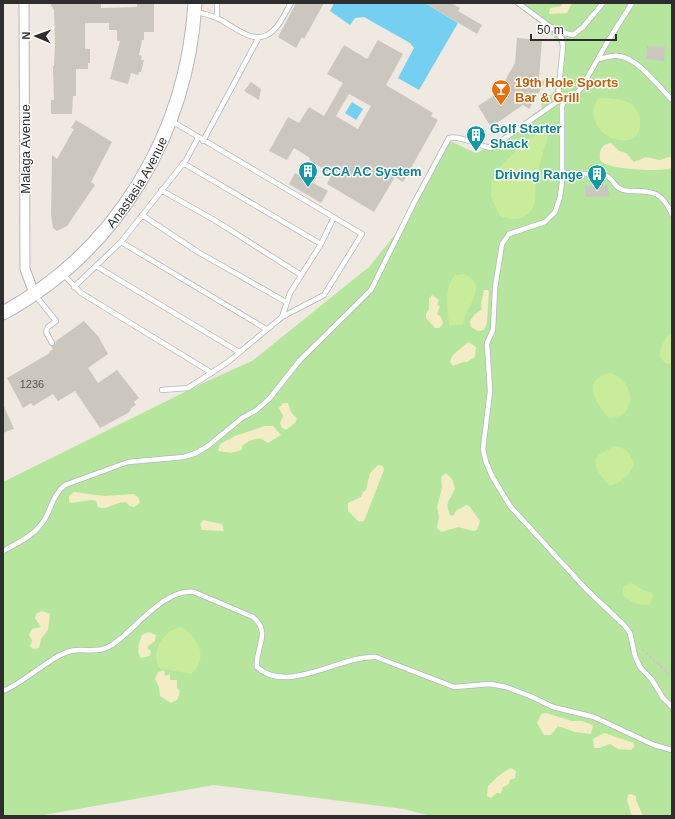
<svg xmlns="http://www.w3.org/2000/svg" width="675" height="819" font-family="Arial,sans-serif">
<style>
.green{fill:#b6e59e}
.sand{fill:#f3ecc5}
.pitch{fill:#c9ec9a}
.water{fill:#75cff0}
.building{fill:#cbc7bf;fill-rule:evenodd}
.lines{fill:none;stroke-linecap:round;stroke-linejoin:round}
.lane-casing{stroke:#b4b7c1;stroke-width:6}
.street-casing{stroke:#b4b7c1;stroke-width:11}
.secondary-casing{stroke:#b4b7c1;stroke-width:15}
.path{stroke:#c9c9c9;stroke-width:2;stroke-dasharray:3 2;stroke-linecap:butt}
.lane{stroke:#fff;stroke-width:4.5}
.street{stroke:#fff;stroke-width:9}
.secondary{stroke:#fff;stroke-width:13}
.labels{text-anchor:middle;stroke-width:3;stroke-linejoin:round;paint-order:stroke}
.number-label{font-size:11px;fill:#555452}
.food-label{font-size:13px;font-weight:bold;fill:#c56008;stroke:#fff;text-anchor:start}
.culture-label{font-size:13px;font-weight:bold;fill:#0d838f;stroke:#fff;text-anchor:start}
.street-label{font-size:13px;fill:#2e2e2e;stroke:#fff}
</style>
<rect width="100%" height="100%" fill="#efe9e1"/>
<path class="green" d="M513,3H672V816H431L404,809L214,785L38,816H3V482L201,384L252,361L369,267L407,220L450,141L476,153L485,149L542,108L541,104L546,95H551L555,90C557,77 561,63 561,50C561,36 524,11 513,3Z"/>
<path class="sand" d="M563,3H572L567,13L549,14L550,8L561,6Z
M611,143L619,151L626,153L634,162L646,157L660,160L672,156V168C660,172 606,170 600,160C599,151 601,144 611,143Z
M484,290H488L489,292L487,322L484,330L478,331L471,327L470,321L474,315L482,309L481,304Z
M432,295L439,300L437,304L440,307L437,314L441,317L443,324L439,328H435L426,318V314L429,309V299Z
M468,342L476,347L475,357L467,362H463L453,366L450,362L452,356Z
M283,403H288L291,412L297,419L295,423L286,430L282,428L280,423L283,416L279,408Z
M265,426H273L281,435L268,443L260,438L249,441L242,446V450L231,453L218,451L220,444L235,436Z
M378,465L383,466L384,470L364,521L359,522L348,511V503L361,497L363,492L366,490L370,473Z
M446,473L452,479L455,488C450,502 444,501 450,515L453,516L456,511L466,505L469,506L480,521L477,530L474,531L458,527L441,532L437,528L439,517L437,507L442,488L441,477Z
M74,492L105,496L134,494L138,497L140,503L134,507L130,506L125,502C114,502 107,511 98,507L96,501L92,500L71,503L69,501V496Z
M203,520L222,524L224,531L202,530L200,524Z
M42,611L50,614L48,630L41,639L39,648L33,649L30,646L32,640L29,635L32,629L41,627L35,618L36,614Z
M148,632L156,635L155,641L147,647L148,649L151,651L150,656L141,658C136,652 139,642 142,635Z
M164,670L165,676L170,674V680H177V688L180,691L177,700L171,703L160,696L159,687L155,679L158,672Z
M546,713L572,721H582L593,725L591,734L575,732L558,726L551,735H544L537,723L541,714Z
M604,733L634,743V747L631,750L618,749L610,744L599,748H594L593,739Z
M511,768L516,771L515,778L510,780L509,784L503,787L501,793H497L491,798L487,796L488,786C495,779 502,772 511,768Z
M630,794L636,796V800L643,816H632L627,800L628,795Z"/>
<path class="pitch" d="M605,98C617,99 631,99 637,111C642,119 642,137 629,140C608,144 583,121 598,99Z
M538,133H544L547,136V141C542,153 539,167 536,180C535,188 536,197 534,205C529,220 512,221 500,216L491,197V184L495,172L522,145Z
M464,274C490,285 466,306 463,324L449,326C448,308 443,290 455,275Z
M670,334L672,335V363L667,364L660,358C659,351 664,338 670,334Z
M611,373C634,380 640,417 609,418C595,402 580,379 611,373Z
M614,446C626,447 630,453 634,464C632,473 619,484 610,486C604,481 591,466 597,457C600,453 609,449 614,446Z
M631,583L643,590L652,593L653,596L650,604C643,608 628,601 623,595V587Z
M181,627C199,637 209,659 191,674L159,668C151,651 163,630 181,627Z"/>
<path class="water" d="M334,3H425L458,23L419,90L398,78L414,48L410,43L364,17L355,18L350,25L330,11Z
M352,102L363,109L356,120L345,113Z"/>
<path class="building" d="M50,3H101V8L137,7V3H154V32H144V40H142L139,55L142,56L141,60H144L141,72H139L138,75L131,73L128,84L110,79L120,41H117V30H109V23H85V49H90V63H88V69H76V96H73L72,114H51V100H54L53,66H54L55,44L54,10Z
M296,3H324L304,39L302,37L296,48L278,37Z
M425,3H451L460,8L458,11L482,25L477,34Z
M517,38L542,40L539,78L545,82L529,109L523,105L491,127L478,106L498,93L515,63Z
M378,40L403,54L386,85L433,113L431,116L438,120L403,182L395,177L374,212L327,184L332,174L309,160L310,158L294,148L287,160L269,151L288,117L299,123L309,107L324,116L343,83L327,74L344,45L367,59ZM349,94L371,106L358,129L336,116Z
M647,46L665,47L664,61L646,59Z
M251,82L261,89L259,100L244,91Z
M76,120L112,142L91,182L95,185L67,226L57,231L53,228L51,215L52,155L57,159L74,129L71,128Z
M295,173L328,191L321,203L289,184Z
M608,185L609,197H586L585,186Z
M84,321L98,336L108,354L88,368L98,383L117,370L139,398L134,402L136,405L130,409L131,410L128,413L100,428L75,391L58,401L53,394L33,406L31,403L23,408L7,378L50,353L49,352L53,349L51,346L55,345L56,341Z
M3,404L14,429L3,433Z"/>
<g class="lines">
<defs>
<path id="lane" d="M518,3L556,31L562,39L563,47L558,96L562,100
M632,3L608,41L582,87L575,95L566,99L562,106V182L560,197L555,212L545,222L509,234L502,244L495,288L493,330L487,343L490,391L483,449L486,462L492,476L510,506L586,589L624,625L630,633L635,656L640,667L652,680L663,698L672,707
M196,12C203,13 210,15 217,18C230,24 252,44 267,35C278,30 285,13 291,3
M217,18V3
M556,31L573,35L583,27L603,3
M599,59C605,58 612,55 618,56C637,57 659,87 672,100
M203,141L259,37
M183,163L321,244
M563,173L605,175C613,178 613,186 621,189C624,191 629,191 633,191C655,191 662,193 672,214
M161,190L216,221L301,275
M142,215L198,252L286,302
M121,242L266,329
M96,266L239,352
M62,273L81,293L212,373
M74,287L121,242L186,160L198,138
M35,295L56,321L48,327L46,332L52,343
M282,317L290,293L321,244L333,219
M162,390L188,388L228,362L282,317L324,295L362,234L170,120
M3,551C18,543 33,536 43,522C52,509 52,495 65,485L128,462L184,457L196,453L208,446L242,418L255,411L269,399L300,360L371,290L414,203L449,138C460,135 479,146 491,148L561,99
M3,691C24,683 52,655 71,651C85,648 99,654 112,645C135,630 164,588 194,592L253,617C272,633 255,647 257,667C287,695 341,655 376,657L454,687L490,684L506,687L530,696L553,707L594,717L654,745L672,750"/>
<path id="street" d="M24,3L25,269L34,293"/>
<g id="secondary">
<path id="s1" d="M3,313C118,250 187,133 195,3"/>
</g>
</defs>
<use href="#lane" class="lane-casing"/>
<use href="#street" class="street-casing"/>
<use href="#secondary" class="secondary-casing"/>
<path class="path" d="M642,649L672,677"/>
<use href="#lane" class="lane"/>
<use href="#street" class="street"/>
<use href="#secondary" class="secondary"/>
</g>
<defs>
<symbol id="bar-pin" viewBox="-11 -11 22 30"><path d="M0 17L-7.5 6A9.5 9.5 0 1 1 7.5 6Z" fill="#e8710a" stroke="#fff"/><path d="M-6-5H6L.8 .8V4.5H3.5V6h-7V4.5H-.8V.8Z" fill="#fff"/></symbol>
<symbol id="building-pin" viewBox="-11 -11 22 30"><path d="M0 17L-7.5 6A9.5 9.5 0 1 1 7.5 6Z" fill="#0f9aa8" stroke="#fff"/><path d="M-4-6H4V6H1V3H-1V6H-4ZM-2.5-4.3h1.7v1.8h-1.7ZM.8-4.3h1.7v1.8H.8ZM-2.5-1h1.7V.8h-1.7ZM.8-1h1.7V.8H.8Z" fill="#fff"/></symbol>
</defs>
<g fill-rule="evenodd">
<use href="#bar-pin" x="490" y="78" width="22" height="30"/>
<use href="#building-pin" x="465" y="124" width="22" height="30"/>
<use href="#building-pin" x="297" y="160" width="22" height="30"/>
<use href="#building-pin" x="586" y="163" width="22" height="30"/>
</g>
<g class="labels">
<g class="number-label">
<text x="32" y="388">1236</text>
</g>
<g class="food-label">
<text x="515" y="87">19th Hole Sports<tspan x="515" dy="15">Bar &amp; Grill</tspan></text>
</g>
<g class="culture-label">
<text x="490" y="133">Golf Starter<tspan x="490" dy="15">Shack</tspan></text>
<text x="322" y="176">CCA AC System</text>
<text x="583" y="179" text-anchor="end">Driving Range</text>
</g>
<g class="street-label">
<text transform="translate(25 149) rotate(-90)" y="5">Malaga Avenue</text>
<text dy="5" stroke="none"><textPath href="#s1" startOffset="190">Anastasia Avenue</textPath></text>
</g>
</g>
<rect width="675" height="819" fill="none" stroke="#2e2e2e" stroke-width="8"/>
<g transform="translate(36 36) rotate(272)" stroke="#ffffff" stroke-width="3" paint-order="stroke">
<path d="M0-3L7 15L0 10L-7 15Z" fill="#2e2e2e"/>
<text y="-6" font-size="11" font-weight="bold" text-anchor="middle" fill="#2e2e2e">N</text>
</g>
<path d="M531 34v6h85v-6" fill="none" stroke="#2e2e2e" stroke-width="2"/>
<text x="537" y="34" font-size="12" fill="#2e2e2e" stroke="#ffffff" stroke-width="3" paint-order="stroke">50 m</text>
</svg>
